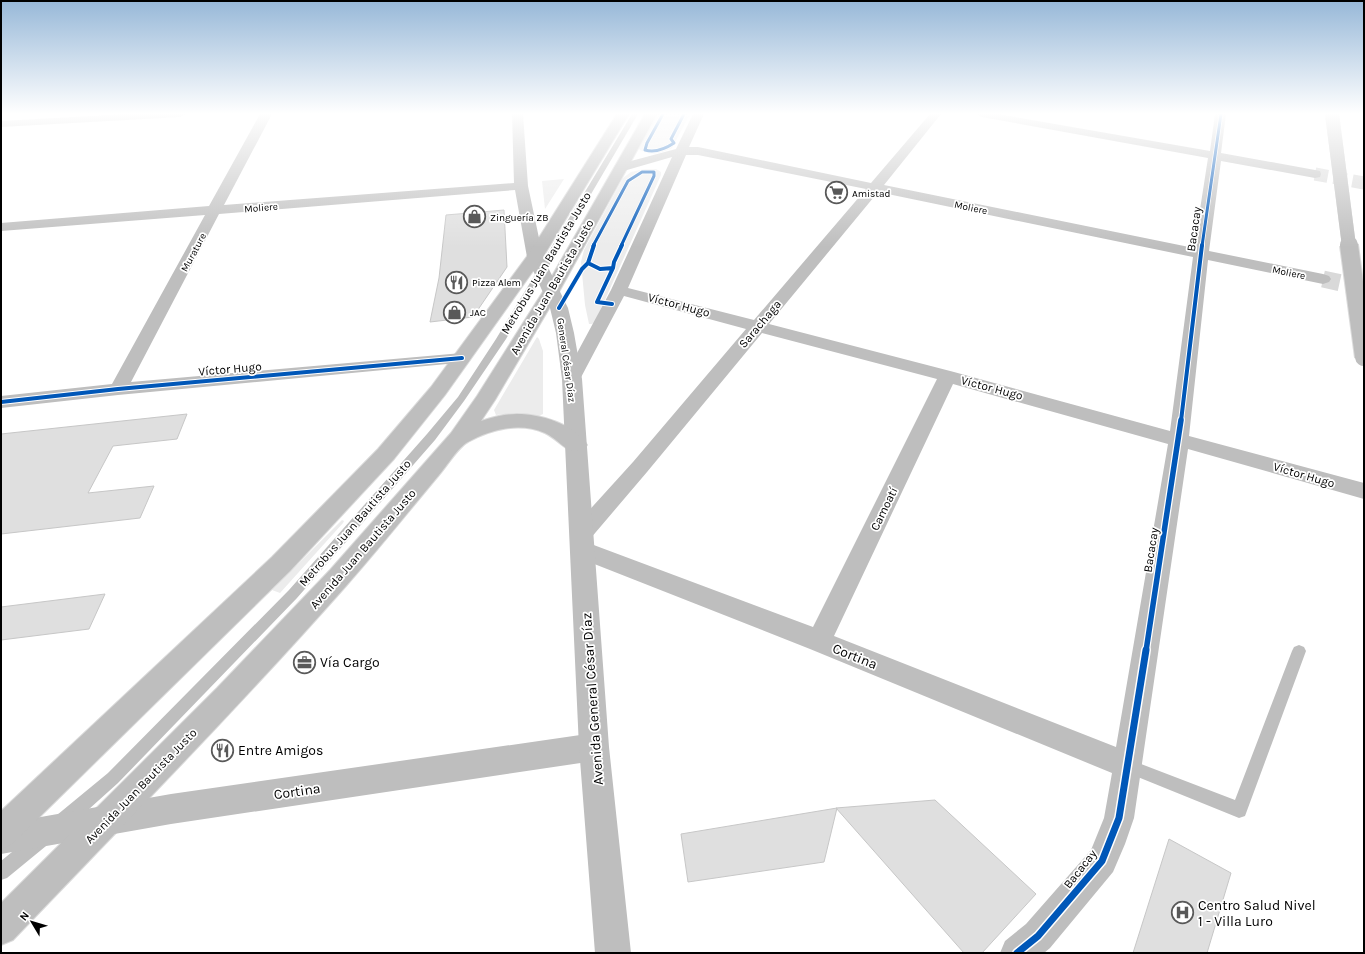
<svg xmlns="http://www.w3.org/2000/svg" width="1365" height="954" font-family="Karla,sans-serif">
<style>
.green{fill:#ececec}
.building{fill:#dfdfdf;stroke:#c7c7c7}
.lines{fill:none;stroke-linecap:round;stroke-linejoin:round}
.minor-tunnel-far1{stroke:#d9d9d9;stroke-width:13;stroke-dasharray:13 6;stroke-linecap:butt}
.minor-tunnel{stroke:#d9d9d9;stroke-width:17;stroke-dasharray:17 8;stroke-linecap:butt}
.primary-casing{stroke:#dbdbdb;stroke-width:2}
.service{fill:#bebebe;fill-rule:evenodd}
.minor{fill:#bebebe;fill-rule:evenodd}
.tertiary{fill:#bebebe;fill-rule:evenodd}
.primary{fill:#bebebe;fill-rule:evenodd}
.motorway-bridge-far1-casing{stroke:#dbdbdb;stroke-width:14;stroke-linecap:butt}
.motorway-bridge-casing{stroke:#dbdbdb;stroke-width:20;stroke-linecap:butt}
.motorway-bridge-far1{stroke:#bebebe;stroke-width:14}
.motorway-bridge{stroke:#bebebe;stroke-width:18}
.cycleway-far3-casing{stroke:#fff;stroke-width:4.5}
.cycleway-far2-casing{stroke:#fff;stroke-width:6}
.cycleway-far1-casing{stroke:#fff;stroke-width:8}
.cycleway-casing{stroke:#fff;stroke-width:10}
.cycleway-far3{stroke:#0057b8;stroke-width:3}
.cycleway-far2{stroke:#0057b8;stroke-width:4}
.cycleway-far1{stroke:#0057b8;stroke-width:5.5}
.cycleway{stroke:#0057b8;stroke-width:7}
.labels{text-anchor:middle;stroke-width:3.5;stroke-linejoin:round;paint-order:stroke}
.far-poi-label{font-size:10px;fill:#000;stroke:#fff;text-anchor:start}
.far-street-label{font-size:10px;fill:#000;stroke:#fff}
.street-label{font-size:12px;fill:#000;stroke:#fff}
.near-street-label{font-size:14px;fill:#000;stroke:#fff}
.near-poi-label{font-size:14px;fill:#000;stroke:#fff;text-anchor:start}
</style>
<rect width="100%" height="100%" fill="#fff"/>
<path class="green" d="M658,114H690L672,148C662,153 649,157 639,149V147Z
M645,169H656L661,172V175L595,322L592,324H589L585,305L581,262L584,250L623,178L631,172Z
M564,179L545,209L542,181Z
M537,337L539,339L543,351V414L539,416L516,413L496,415L494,410Z
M342,520L344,521L343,523L280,593L272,590Z"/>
<path class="building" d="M504,210L507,267L473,317L430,322L439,278L446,215Z
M187,414L177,439L113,446L88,493L154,486L140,518L1,534V434Z
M105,594L89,629L1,640V607Z
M935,800L1036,894L982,953H964L836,808Z
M837,808L824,862L688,882L681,834Z
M1169,839L1231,873L1207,953H1133Z"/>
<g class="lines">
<path class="minor-tunnel-far1" d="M1315,174L1364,183"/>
<path class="minor-tunnel" d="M1323,279L1364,288"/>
<defs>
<path id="primary" d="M617,114H629L543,257L445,395L394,459L290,571L12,844L1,849V811L272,557L378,449L431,387L528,255Z
M645,114H657L560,290L495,400L481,421C493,417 505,414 517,414C541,414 574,424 587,445L583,450C566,455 560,440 545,433C520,422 491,429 468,442C458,447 447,466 439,475C408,512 378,550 346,586C239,707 125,823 13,940L1,945V903L217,688L330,570L451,433L477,396L544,290Z"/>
</defs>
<use href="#primary" class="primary-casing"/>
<path class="service" d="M632,114H638L506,339L464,401L435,440L297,598L118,783L69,827L63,829L57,827L55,821L57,815L108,773L289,590L427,434L458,397L496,339Z
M1299,645L1304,647L1306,651L1245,816L1239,818L1123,771L1120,766L1123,761L1128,759L1235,800L1292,651L1294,647Z
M40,832L46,834L48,840L46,846L7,878L1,880V861L34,834Z"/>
<path class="minor" d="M128,114H186L180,117L1,127V121Z
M260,114H272L224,205L514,183L512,114H523L528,186L543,257L540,260L535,262L530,260L527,257L515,190L219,214L131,382L462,353L468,354L471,358L468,362L118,395L1,408V396L112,384L205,215L1,231V223L209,206Z
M693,114H704L689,147H698L871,183L930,114H941L884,185L1194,248L1208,158L982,117L976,114H998L1210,151L1215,114H1226L1221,153L1315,170L1320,171L1321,174L1320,177L1315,178L1221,161L1209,251L1323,274L1329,276L1331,279L1329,282L1323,284L1208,260L1189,436L1364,483V499L1188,449L1134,818L1125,844L1113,872L1050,948L1044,953H1000L1005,941L1026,924L1091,850L1104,818L1112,773L810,649L574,556L571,550L574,544L581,541L574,539L571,533L574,527L633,462L746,329L624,296L578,383L572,385L566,383L563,379L611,290L672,157L620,172L616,171L614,168L616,165L676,149ZM686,155H698L866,189L754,320L628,288ZM878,192L1193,257L1170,431L954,372L769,324ZM762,333L937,379L813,627L583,541L590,539L647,472ZM953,384L1168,444L1116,747L834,636Z
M594,733L604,737L608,747L604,757L594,761L171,824L1,854V824L171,794Z"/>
<path class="tertiary" d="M535,252L541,254L543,257L568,308L574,333L582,379L609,747L631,953H595L579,747L562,379L556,333L550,308L527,257L529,254Z"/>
<use href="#primary" class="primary"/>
<defs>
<path id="motorway-bridge-far1" d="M1332,114L1349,246"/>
<path id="motorway-bridge" d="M1349,245L1364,357"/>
</defs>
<use href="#motorway-bridge-far1" class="motorway-bridge-far1-casing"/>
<use href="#motorway-bridge" class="motorway-bridge-casing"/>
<use href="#motorway-bridge-far1" class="motorway-bridge-far1"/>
<use href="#motorway-bridge" class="motorway-bridge"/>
<defs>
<path id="cycleway-far3" d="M663,114L647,143L645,150C656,153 665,149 674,143L671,139L684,114
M593,246L628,181L642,172H654V176L621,246
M1202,246L1221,114"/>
<path id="cycleway-far2" d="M594,245L588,263L600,269L613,268
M613,268L614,262L622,245
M612,304L597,302L613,268
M559,308L582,269L588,263
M1,402L118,389L462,358
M1181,421L1202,245"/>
<path id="cycleway-far1" d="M1146,651L1181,420"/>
<path id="cycleway" d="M1017,953L1038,936L1102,861L1119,818L1146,650"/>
</defs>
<use href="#cycleway-far3" class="cycleway-far3-casing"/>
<use href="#cycleway-far2" class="cycleway-far2-casing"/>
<use href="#cycleway-far1" class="cycleway-far1-casing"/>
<use href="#cycleway" class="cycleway-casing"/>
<use href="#cycleway-far3" class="cycleway-far3"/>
<use href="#cycleway-far2" class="cycleway-far2"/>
<use href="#cycleway-far1" class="cycleway-far1"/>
<use href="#cycleway" class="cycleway"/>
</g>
<linearGradient id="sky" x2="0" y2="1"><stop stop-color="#97b8d8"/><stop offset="0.46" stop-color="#fff"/><stop offset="1" stop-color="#fff" stop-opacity="0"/></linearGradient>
<rect width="1365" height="247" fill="url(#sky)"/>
<defs>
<symbol id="supermarket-ring" viewBox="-11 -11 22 22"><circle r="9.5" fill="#fff" stroke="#595959" stroke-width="1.5"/><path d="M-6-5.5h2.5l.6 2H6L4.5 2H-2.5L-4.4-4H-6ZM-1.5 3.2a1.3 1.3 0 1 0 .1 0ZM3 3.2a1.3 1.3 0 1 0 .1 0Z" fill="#595959"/></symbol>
<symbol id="shop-ring" viewBox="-11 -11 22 22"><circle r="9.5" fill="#fff" stroke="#595959" stroke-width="1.5"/><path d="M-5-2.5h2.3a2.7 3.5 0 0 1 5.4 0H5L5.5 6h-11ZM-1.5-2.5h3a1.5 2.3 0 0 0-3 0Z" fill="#595959"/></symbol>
<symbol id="restaurant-ring" viewBox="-11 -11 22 22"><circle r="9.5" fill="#fff" stroke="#595959" stroke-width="1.5"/><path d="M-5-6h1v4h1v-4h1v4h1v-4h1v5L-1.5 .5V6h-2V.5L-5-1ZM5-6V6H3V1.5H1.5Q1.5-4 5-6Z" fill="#595959"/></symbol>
<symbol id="office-ring" viewBox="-11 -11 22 22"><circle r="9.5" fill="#fff" stroke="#595959" stroke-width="1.5"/><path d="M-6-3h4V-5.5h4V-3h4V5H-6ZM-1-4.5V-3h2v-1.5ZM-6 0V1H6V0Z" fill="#595959"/></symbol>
<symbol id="hospital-ring" viewBox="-11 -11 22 22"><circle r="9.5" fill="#fff" stroke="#595959" stroke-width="1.5"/><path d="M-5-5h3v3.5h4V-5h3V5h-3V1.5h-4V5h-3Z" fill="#595959"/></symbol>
</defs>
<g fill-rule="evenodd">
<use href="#supermarket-ring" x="824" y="180" width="25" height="25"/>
<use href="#shop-ring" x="462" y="204" width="25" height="25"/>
<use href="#restaurant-ring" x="444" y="270" width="25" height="25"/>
<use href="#shop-ring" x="442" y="300" width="25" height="25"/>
<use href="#office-ring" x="292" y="650" width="25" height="25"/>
<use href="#restaurant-ring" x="210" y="738" width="25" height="25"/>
<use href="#hospital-ring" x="1170" y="900" width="25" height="25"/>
</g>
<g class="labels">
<g class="far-poi-label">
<text x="852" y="197">Amistad</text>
<text x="490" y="221">Zinguería ZB</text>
<text x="472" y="286">Pizza Alem</text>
<text x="470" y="316">JAC</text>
</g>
<g class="far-street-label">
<text transform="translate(261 207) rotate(-5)" y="4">Moliere</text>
<text transform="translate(971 207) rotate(12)" y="4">Moliere</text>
<text transform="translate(193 252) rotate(-62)" y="4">Murature</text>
<text transform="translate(1289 272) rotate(12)" y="4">Moliere</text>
<text transform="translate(567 360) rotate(82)" y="4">General César Díaz</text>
</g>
<g class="street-label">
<text transform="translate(1194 229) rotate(-82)" y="4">Bacacay</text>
<text transform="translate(546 263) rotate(-59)" y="4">Metrobus Juan Bautista Justo</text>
<text transform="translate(552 287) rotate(-60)" y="4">Avenida Juan Bautista Justo</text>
<text transform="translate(679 305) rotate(15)" y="4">Víctor Hugo</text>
<text transform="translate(760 324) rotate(-50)" y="4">Sarachaga</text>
<text transform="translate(230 369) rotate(-5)" y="4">Víctor Hugo</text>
<text transform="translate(992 388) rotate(15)" y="4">Víctor Hugo</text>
<text transform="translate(1304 475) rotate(16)" y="4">Víctor Hugo</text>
<text transform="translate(884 509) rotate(-64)" y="4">Camoatí</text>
<text transform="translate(355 523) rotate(-49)" y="4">Metrobus Juan Bautista Justo</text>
<text transform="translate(363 549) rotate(-49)" y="4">Avenida Juan Bautista Justo</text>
<text transform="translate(1151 550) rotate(-81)" y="4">Bacacay</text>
<text transform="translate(141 786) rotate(-46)" y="4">Avenida Juan Bautista Justo</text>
<text transform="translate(1080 869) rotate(-52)" y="4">Bacacay</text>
</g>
<g class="near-street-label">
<text transform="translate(855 656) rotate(22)" y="5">Cortina</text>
<text transform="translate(592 699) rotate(-94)" y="5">Avenida General César Díaz</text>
<text transform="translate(297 791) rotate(-8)" y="5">Cortina</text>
</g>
<g class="near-poi-label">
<text x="320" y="667">Vía Cargo</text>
<text x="238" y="755">Entre Amigos</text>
<text x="1198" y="910">Centro Salud Nivel<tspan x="1198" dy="16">1 - Villa Luro</tspan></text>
</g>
</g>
<rect width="1365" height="954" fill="none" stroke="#000000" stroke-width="4"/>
<g transform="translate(32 922) rotate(308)" stroke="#ffffff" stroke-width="3" paint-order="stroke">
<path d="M0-3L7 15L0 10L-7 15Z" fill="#000000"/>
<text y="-6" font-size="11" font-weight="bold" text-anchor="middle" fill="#000000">N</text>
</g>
</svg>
